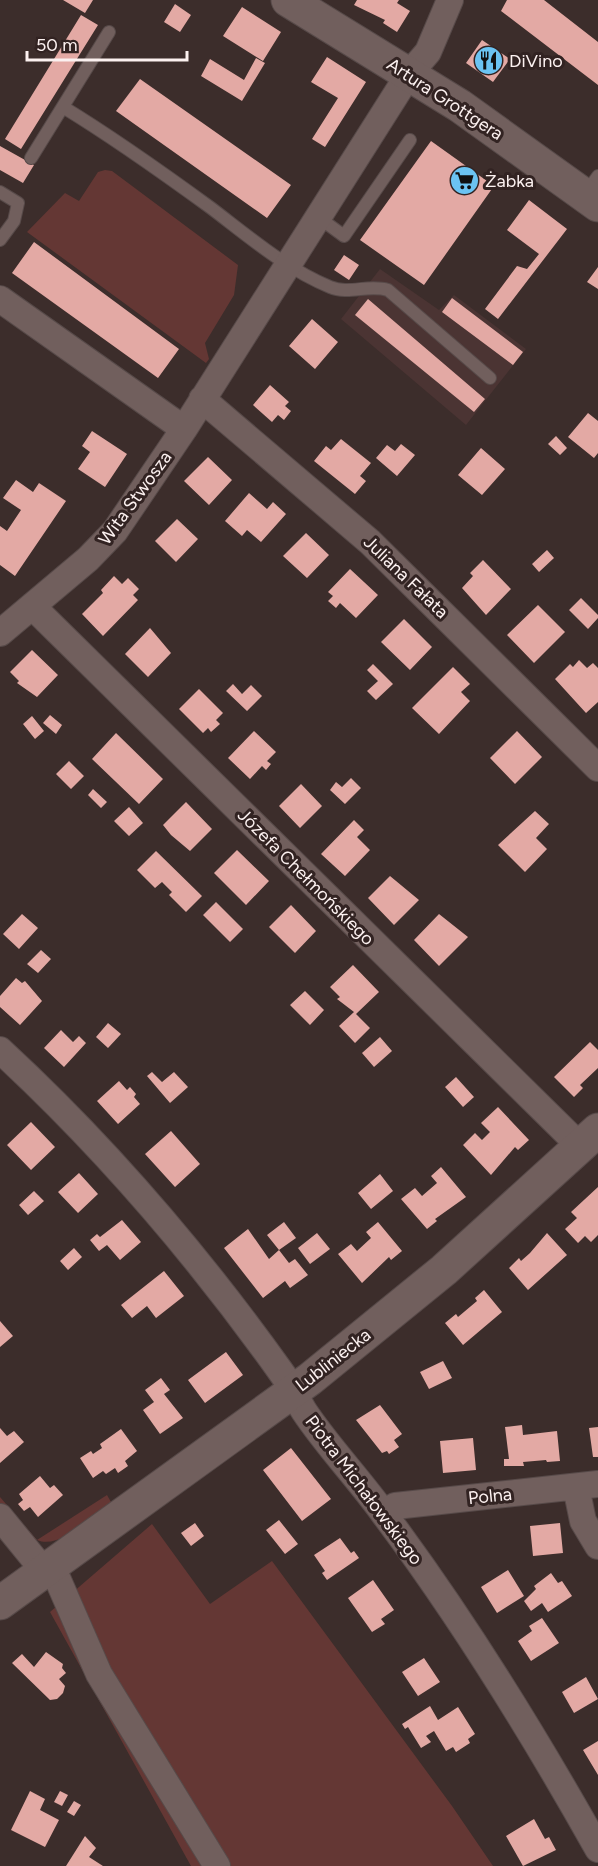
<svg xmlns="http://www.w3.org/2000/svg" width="598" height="1866" font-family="Figtree,sans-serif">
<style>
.built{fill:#4b3433}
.green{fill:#643734}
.building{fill:#e3a9a4}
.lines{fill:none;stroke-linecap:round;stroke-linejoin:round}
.lane-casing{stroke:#574a49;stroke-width:14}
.street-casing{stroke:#574a49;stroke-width:28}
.secondary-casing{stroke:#574a49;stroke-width:35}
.lane{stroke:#715f5d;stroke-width:12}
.street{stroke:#715f5d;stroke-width:26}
.secondary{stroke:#715f5d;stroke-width:33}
.labels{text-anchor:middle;stroke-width:6;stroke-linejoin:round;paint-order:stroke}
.poi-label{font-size:18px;fill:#fcf1f0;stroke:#322322;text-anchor:start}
.street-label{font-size:18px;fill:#fcf1f0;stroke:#322322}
</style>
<rect width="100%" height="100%" fill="#3c2d2b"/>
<path class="built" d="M380,269L439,310L454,295L526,349L466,425L341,319Z"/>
<path class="green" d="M105,170L112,171L238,265L234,295L205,343L209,359L206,363L27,232L65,193L79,201L98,172Z
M107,1495L111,1502C92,1516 61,1550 37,1540L34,1542L0,1503V1497L37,1540Z
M152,1524L210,1604L272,1561L452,1806L493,1866H191L50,1612Z"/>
<path class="building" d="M63,0H93L85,13Z
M357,0H399L397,3L410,11L397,32L383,23L385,20L354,5Z
M507,0H544L598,42V85L501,11Z
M175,4L191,15L180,32L164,22Z
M242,7L281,32L263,61L223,36Z
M81,15L98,25L21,149L5,139Z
M482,40L510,59L493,82L466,63Z
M327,57L366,82L325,147L312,139L338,98L311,82Z
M256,58L265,63L242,101L201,76L210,59L244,80Z
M140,79L291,185L267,218L116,111Z
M431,141L494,186L424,285L360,240Z
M0,146L34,165L23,183L0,170Z
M529,200L567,229L498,319L485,309L517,266L527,269L539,254L507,230Z
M34,242L179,349L158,378L12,273Z
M344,255L359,265L349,280L334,270Z
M598,267V289L587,282Z
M452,298L523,352L513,365L442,312Z
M368,299L485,399L474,412L355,315Z
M312,319L338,342L315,369L289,346Z
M270,385L289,402L285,406L291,411L284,420L278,415L272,422L253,405Z
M588,413L598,421V453L594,458L568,437Z
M92,431L127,454L105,487L78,469L90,452L82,446Z
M556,436L567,448L560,455L548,444Z
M341,439L371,463L360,476L366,481L355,494L314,461L326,446L331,450Z
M401,444L415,455L397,476L376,458L387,445L395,451Z
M481,448L505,469L482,495L458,475Z
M208,457L232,480L209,505L184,481Z
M16,480L33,492L39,483L66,501L15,576L0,565V526L7,531L21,510L3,498Z
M249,493L267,509L273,502L286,514L261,542L247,530L242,536L225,521Z
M177,519L198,539L176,562L155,541Z
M306,533L329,555L307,578L283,556Z
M547,550L554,558L539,572L532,564Z
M483,560L511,589L486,615L462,588L473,576L470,573Z
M350,569L378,595L356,618L340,603L336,608L328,601L333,596L328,592Z
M114,576L122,584L128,578L139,589L133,595L138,600L103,636L82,614L103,593L101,590Z
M581,598L598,615V618L588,629L569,610Z
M538,605L565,632L534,663L507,635Z
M404,619L432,647L410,670L381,642Z
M150,628L171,653L148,677L125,654Z
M32,650L58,675L37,697L17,683L19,681L10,672Z
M579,660L587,668L593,663L598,668V702L586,713L555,679L570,664L573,667Z
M373,664L393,684L376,700L367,691L378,681L367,670Z
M453,667L470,684L461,692L470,701L439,734L412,708Z
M233,684L242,694L251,685L262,696L247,711L226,691Z
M199,689L223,713L216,720L220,724L211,732L208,728L203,733L179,709Z
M50,715L62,725L56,734L43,723Z
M32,716L44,731L35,739L23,724Z
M254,731L276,752L267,761L271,764L266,770L262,766L250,779L228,758Z
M517,731L542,757L515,784L490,758Z
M116,733L163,779L139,804L92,759Z
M69,761L84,776L71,789L56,774Z
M351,778L361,788L345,804L330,790L336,782L342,787Z
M301,784L322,806L300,828L279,806Z
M93,789L107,802L101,808L88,795Z
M186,802L212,829L190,851L171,835L163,825Z
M129,807L143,823L129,836L114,821Z
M535,811L549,824L536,838L547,849L525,872L498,845Z
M354,820L364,830L357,837L370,850L345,876L321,854Z
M237,850L269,881L246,905L214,873Z
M156,851L202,896L186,912L169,895L172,892L162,882L155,888L137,870Z
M390,876L419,900L394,925L368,898Z
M216,902L243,929L230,942L203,915Z
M291,905L316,931L295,953L269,927Z
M22,914L38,928L19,949L3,934Z
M439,914L468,937L439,966L414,940Z
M41,950L51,959L38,973L27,964Z
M353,965L379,992L356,1014L370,1028L355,1043L339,1026L354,1012L337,999L340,997L330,987Z
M16,978L22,983L25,981L42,1001L20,1025L0,1007V996Z
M305,991L324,1010L310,1025L290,1005Z
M108,1023L121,1034L108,1048L96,1037Z
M61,1030L73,1042L79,1036L86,1043L64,1067L44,1048Z
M380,1037L392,1051L374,1067L362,1053Z
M590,1042L598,1050V1068L580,1085L583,1088L574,1097L554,1077Z
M152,1072L162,1082L174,1072L188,1087L170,1103L147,1076Z
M456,1077L474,1097L463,1107L445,1087Z
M119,1081L127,1090L130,1087L136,1094L134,1097L140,1104L118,1124L97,1101Z
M498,1107L529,1140L518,1150L515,1147L491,1175L463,1145L475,1133L482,1140L490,1132L481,1123Z
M31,1122L55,1147L31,1170L7,1145Z
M171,1131L200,1164L175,1187L145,1154Z
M441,1167L466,1197L435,1219L437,1221L427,1229L401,1199L415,1188L422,1196L437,1183L431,1176Z
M79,1173L98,1194L78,1213L58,1192Z
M380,1174L393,1191L371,1209L358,1193Z
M598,1187V1235L591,1242L585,1236L578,1243L565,1229L577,1218L571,1212Z
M34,1191L44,1201L28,1215L19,1205Z
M122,1220L141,1242L120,1260L107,1245L99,1251L90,1240L97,1234L100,1237Z
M284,1222L296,1238L279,1250L267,1235Z
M378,1222L402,1251L391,1260L389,1257L362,1283L338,1254L351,1244L357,1251L371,1238L366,1232Z
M248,1229L269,1259L279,1250L289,1263L295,1259L308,1275L290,1288L285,1281L263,1298L224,1248Z
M317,1233L330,1249L310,1264L298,1248Z
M547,1233L567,1255L528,1290L509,1268L519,1258L521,1261L530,1253Z
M74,1248L82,1257L68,1270L60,1261Z
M164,1271L184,1296L156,1318L147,1306L132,1318L121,1305Z
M484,1290L502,1312L463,1345L445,1323L456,1314L458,1317L477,1301L475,1298Z
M0,1321L13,1336L0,1347Z
M226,1352L243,1375L205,1403L188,1380Z
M443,1361L452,1378L429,1389L420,1372Z
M161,1378L170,1390L164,1394L183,1418L160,1434L143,1410L154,1402L145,1390Z
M380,1405L402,1434L394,1440L399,1447L389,1454L387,1451L382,1453L356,1420Z
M522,1425L523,1435L557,1431L560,1461L547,1462L546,1460L523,1462L524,1466H504V1459H509L505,1427Z
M598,1427V1457H593L589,1428Z
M0,1428L7,1436L14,1431L24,1442L0,1463Z
M121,1429L137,1451L125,1461L128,1466L118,1473L115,1468L106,1474L103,1471L93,1478L80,1458L91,1451L93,1454L102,1448L100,1444Z
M473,1438L476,1470L443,1473L440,1441Z
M291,1448L331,1499L302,1521L263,1470Z
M40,1476L50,1488L54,1485L63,1495L38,1517L30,1507L24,1511L18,1504L23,1500L19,1494Z
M279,1520L298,1544L285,1554L266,1530Z
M195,1523L204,1536L191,1546L181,1533Z
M560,1523L563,1553L533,1556L530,1526Z
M340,1538L351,1553L354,1551L359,1558L327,1580L322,1573L325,1571L314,1555Z
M508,1570L524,1596L497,1613L481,1587Z
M551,1573L558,1583L562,1581L572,1596L548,1612L542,1603L531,1611L524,1601L536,1589L534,1586Z
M373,1580L394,1610L381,1619L385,1624L372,1632L348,1598Z
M542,1618L559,1643L531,1661L518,1641L532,1631L529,1626Z
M46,1652L63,1664L62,1668L66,1673L59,1679L65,1686L63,1693L57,1699L50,1700L12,1663L22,1654L34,1667Z
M424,1658L440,1682L418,1696L402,1672Z
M586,1677L598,1699L574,1713L562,1692Z
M430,1706L438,1720L458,1707L475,1734L468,1739L470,1743L456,1752L453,1747L446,1751L434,1731L426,1736L431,1742L421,1748L408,1727L405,1729L402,1724Z
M598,1741V1775L583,1750Z
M30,1791L45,1799L40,1810L59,1820L45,1847L11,1830Z
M60,1791L68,1795L62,1806L54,1802Z
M74,1801L81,1805L74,1816L67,1812Z
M534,1819L545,1839L549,1837L556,1850L523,1866L506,1836Z
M85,1836L96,1848L89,1857L103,1866H66Z"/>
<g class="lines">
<defs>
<path id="lane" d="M63,107C114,138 163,173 211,208C248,236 286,269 330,287C349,295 368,284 388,290L490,378
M31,158L109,32
M0,192L18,203L14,221L0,240
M585,194L598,176
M318,217L344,236L410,140"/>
<path id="street" d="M0,299L184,429
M202,399L370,542L598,768
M32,606L581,1147
M0,633L88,559L115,531L184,429L409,74L428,52L450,0
M0,1050C104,1146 199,1257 281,1372C290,1384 296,1398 304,1411C328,1447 359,1479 384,1514C464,1621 533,1733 598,1849
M576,1487L583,1521L598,1546
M385,1514L395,1506L598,1484
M0,1517L44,1571
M49,1568L58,1580L99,1674L217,1866"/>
<path id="secondary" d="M288,0L460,106L598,205
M0,1603L310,1379L444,1270L598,1130"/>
</defs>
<use href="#lane" class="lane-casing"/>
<use href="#street" class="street-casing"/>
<use href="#secondary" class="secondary-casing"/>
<use href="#lane" class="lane"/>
<use href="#street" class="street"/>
<use href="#secondary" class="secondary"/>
</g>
<defs>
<symbol id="restaurant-disc" viewBox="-11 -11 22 22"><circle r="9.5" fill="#6bc3f2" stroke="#322322"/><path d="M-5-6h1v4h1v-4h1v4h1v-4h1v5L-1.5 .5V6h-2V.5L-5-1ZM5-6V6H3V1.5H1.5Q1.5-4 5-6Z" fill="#111"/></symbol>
<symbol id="supermarket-disc" viewBox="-11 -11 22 22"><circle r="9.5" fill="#6bc3f2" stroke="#322322"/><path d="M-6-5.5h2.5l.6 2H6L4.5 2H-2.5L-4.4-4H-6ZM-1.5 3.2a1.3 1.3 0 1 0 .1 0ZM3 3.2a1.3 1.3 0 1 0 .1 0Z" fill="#111"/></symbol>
</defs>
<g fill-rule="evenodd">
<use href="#restaurant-disc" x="472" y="44" width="33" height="33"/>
<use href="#supermarket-disc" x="448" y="164" width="33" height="33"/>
</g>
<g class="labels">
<g class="poi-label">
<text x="509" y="67">DiVino</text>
<text x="485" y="187">Żabka</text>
</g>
<g class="street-label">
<text transform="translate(445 99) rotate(33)" y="6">Artura Grottgera</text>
<text transform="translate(135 498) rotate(-54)" y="6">Wita Stwosza</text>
<text transform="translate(406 577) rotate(44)" y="6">Juliana Fałata</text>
<text transform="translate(306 877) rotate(45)" y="6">Józefa Chełmońskiego</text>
<text transform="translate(333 1360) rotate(-38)" y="6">Lubliniecka</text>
<text transform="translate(364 1490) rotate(53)" y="6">Piotra Michałowskiego</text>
<text transform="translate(490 1496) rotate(-6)" y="6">Polna</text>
</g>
</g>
<path d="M27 51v9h160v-9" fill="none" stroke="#fcf1f0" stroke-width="3"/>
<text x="36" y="51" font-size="18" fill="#fcf1f0" stroke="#322322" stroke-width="4.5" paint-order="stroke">50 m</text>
</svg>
